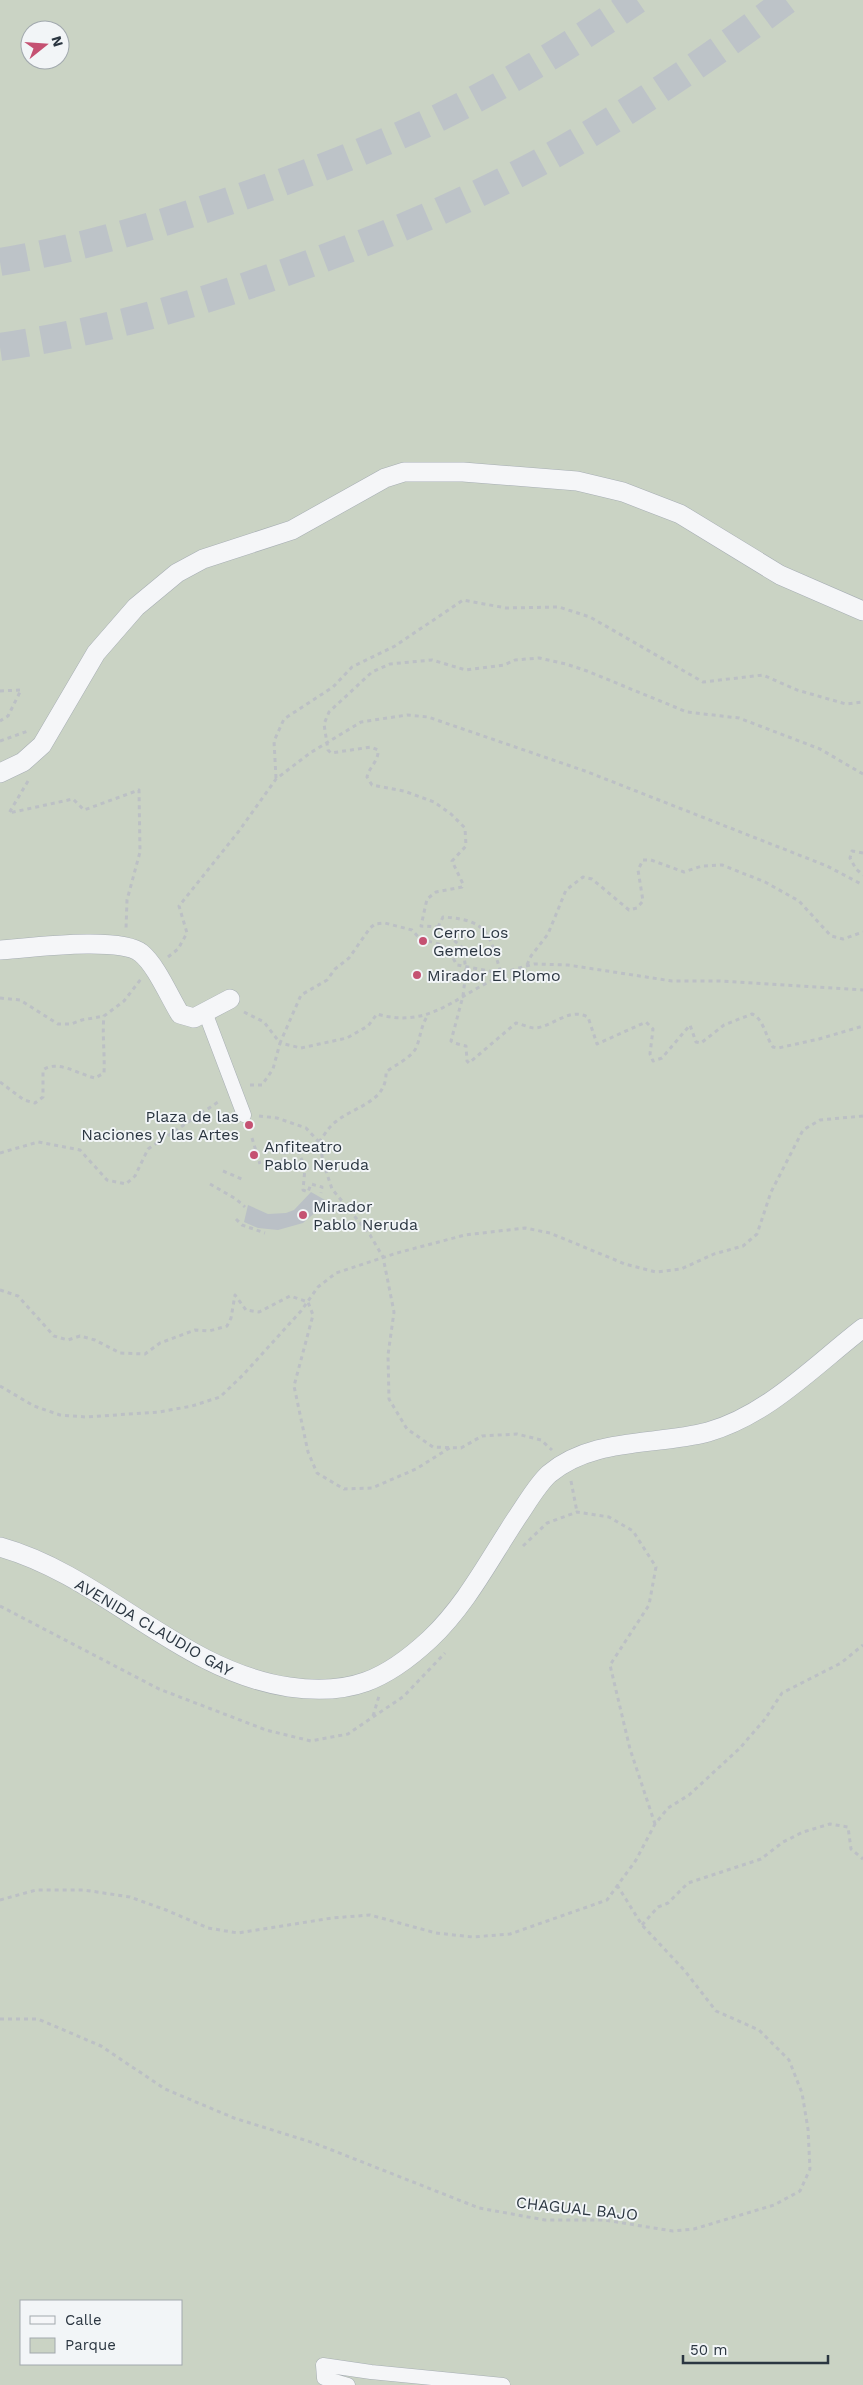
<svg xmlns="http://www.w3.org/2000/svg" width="863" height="2385" font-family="'Work Sans',sans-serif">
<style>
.green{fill:#cad3c4;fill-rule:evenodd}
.building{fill:#bac0c6}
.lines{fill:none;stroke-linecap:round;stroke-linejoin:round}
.motorway-tunnel{stroke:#bdc3c8;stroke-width:28;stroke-dasharray:28 14;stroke-linecap:butt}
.pedestrian-casing{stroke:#a7aeb4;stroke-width:15}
.minor-casing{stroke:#a7aeb4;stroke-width:20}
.path{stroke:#bcc0c5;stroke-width:3;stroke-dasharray:4 4;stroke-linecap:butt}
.pedestrian{stroke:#f5f6f8;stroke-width:14}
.minor{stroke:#f5f6f8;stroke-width:19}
.poi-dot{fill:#c55172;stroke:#f2f5f7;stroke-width:2}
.labels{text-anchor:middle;stroke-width:4;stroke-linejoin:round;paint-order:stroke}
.poi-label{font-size:16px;fill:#2b3641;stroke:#f2f5f7;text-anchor:start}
.street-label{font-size:16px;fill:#2b3641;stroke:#f2f5f7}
</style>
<rect width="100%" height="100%" fill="#e2e6ea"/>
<path class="green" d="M0,0H863V2385H0ZM30,30H60V60H30ZM21,2301H181V2364H21Z"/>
<path class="building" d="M311,1192L325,1200L316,1212L303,1223L278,1230L258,1228L244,1222L248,1205L268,1214L286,1213L294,1210Z"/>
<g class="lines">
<path class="motorway-tunnel" d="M0,262C77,249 152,227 226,202C297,178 368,151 436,119C506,85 573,44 637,0
M0,347C95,333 188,307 278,275C382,238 486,195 581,139C652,97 721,50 787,0"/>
<defs>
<path id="pedestrian" d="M205,1012L244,1115
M348,2385L324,2378L323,2365L371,2372L503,2385"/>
<path id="minor" d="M0,773L23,762L42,745L96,653L136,607L177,573L203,559L292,530L385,478L404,472H463L577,481L623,492L680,514L780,575L863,611
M0,950C29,948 120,936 141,953C156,965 169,996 180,1014L194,1018L230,999
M0,1547C104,1576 180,1671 289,1687C350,1696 386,1680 430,1639C467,1604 490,1558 518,1516C527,1503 537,1485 549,1474C593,1437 655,1446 708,1432C768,1415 815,1365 863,1328"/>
</defs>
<use href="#pedestrian" class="pedestrian-casing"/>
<use href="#minor" class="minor-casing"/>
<path class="path" d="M0,691L21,690L8,716L0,721
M0,741L28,731
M863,774L820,749L739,718L687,712L587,671L566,664L539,658L515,660L504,665L466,670L432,660L390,664L372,672L329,712L324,724L328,750L331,753L371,747L378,750C379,761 369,767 367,777L372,785L377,786L404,791L434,802L451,814L465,828L466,846L452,861L463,884L462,887L436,892L427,899L421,926L438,927L463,948L466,971L463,996L451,1041L454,1043L466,1046L467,1061L469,1063L516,1023C522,1024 529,1028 535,1028C553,1027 568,1007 588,1017L597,1044L646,1022L653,1029L650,1054L653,1061L662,1058L690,1025L696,1042L701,1043L724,1025L752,1014C764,1019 765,1036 773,1047L778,1048L819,1039L863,1026
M276,778L274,741L284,719L333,687L352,667L395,646L463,600L506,608L559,607L590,617L703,682L763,675L797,690L846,704L863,702
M28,781L9,813L73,799L84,810L139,790L140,852L127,900L126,929
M863,853L852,851L850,858L856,869L863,875
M438,927L443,917C489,920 489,934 501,973L511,978L522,976L531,956L548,934L566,890L583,877L592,879L629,910L637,908L643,901L638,870L643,860H651L684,872L702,866L722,865L765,882L799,901L831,936L843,939L863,932
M168,957L178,949L187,933L179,906L239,831L276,779L310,753L361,722L407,715L428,717L585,771L827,866L863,885
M0,998L20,1000L58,1024H71L82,1020L104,1016
M244,1012L264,1022L280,1043L301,995L327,980L335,969L349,958L370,928L375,924L385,923L412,930L420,939L439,944L449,951L457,965L500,973
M0,1082L24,1100L35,1103L43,1097V1070C57,1059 80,1075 95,1078L104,1073C105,1053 102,1036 104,1016L124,1001L141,979
M250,1085H262L273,1069L280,1043L301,1048L347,1038L368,1026L377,1014C427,1029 454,998 495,979L501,973L534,964L568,965L672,981H720L863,990
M259,1116L277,1118L306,1128L319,1142L324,1165L332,1189L370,1235L383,1257L394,1312L388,1355L389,1399L407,1429L433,1447L461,1448L482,1436L517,1434L541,1440L552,1450
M252,1138L260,1164
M319,1142C323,1137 327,1130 331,1126C350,1106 387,1105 386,1072C395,1065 413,1057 417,1046C421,1034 421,1026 428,1015
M295,1143L305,1168L303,1190L308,1192L311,1184L322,1187L321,1193
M0,1153L38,1142L80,1150L107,1180L126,1184L135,1176L148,1149L221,1100
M282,1162L288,1140
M305,1168H325
M223,1171L244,1180
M210,1184L236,1199L245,1207
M236,1219L242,1225L265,1233
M0,1290L18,1296L54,1336L68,1340L80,1336L95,1340L120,1353L145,1354L160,1343L195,1330L209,1331L227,1326L231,1318L235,1295L246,1310L259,1312L290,1296L308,1302L313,1315L294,1386L308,1452L317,1473L344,1489L372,1488L416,1469L451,1447
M0,1386L34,1406L60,1415L86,1417L159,1412L192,1406L220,1397L243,1375L301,1311L318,1287L336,1273L397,1253L465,1235L525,1228L550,1233L625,1264L656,1272L681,1269L714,1254L743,1246L757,1234L771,1192L803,1130L820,1120L863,1116
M571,1481L577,1512
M523,1546L547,1523L577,1512L609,1517L633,1531L656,1567L649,1605L610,1665L630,1749L655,1824
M0,1606L159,1689L266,1730L311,1741L348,1734L404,1696L445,1653
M373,1716L379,1696
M0,1900L36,1890H84L130,1897L166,1910L208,1928L238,1933L332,1918L370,1915L436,1933L473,1937L510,1934L607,1900L636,1860L655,1824L668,1808L689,1795L740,1748L765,1719L782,1693L841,1663L863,1645
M642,1925L658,1907L668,1903L688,1883L761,1859L783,1842L803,1832L830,1824L848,1827L851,1849L863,1859
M0,2019H38L101,2046L165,2089L234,2118L314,2143L479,2208L545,2220H604L673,2231L694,2229L774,2205L800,2191L810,2169L808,2129L802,2093L789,2060L759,2030L716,2011L685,1971L642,1925L617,1885"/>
<use href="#pedestrian" class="pedestrian"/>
<use href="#minor" class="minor"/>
</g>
<g class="poi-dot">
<circle cx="423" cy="941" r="5"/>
<circle cx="417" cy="975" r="5"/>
<circle cx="249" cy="1125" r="5"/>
<circle cx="254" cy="1155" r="5"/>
<circle cx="303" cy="1215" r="5"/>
</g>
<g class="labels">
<g class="poi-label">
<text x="433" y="938">Cerro Los<tspan x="433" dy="18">Gemelos</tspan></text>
<text x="427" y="981">Mirador El Plomo</text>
<text x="239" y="1122" text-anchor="end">Plaza de las<tspan x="239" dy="18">Naciones y las Artes</tspan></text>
<text x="264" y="1152">Anfiteatro<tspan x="264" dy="18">Pablo Neruda</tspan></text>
<text x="313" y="1212">Mirador<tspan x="313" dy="18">Pablo Neruda</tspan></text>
</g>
<g class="street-label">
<text transform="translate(154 1627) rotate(30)" y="6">AVENIDA CLAUDIO GAY</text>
<text transform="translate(577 2208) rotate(6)" y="6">CHAGUAL BAJO</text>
</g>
</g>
<rect x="20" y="2300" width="162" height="65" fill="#f2f5f7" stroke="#a2a9ae"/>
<rect x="30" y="2316" width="25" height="8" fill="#f5f6f8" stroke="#a2a9ae"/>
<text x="65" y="2325" font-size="15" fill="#2b3641">Calle</text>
<rect x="30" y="2338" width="25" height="15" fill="#cad3c4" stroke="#a2a9ae"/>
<text x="65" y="2350" font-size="15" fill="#2b3641">Parque</text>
<g transform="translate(45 45) rotate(73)"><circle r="24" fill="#f2f5f7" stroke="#a2a9ae"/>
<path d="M0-4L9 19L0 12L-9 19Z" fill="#c55172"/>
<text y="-8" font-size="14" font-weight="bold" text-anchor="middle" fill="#2b3641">N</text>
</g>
<path d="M683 2355v8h145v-8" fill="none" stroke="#2b3641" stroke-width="2.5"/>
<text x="690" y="2355" font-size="15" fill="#2b3641" stroke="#f2f5f7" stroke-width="4" paint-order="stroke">50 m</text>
</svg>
